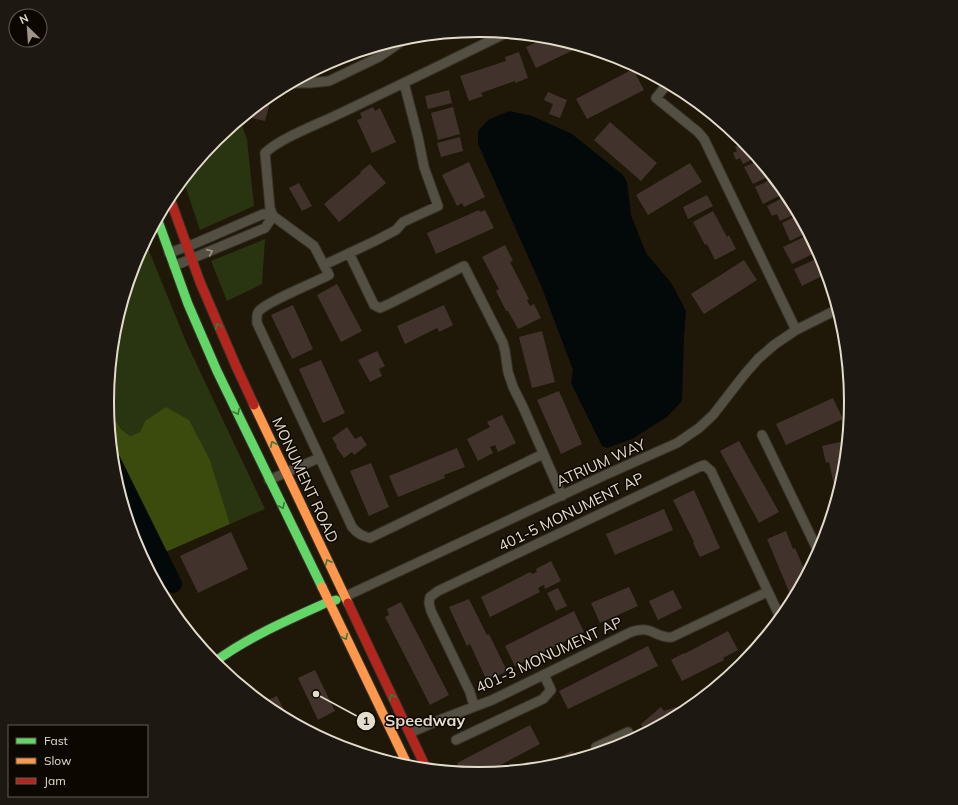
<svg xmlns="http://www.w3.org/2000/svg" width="958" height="805" font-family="Mulish,sans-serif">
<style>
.green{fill:#293410}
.forest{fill:#3a4b0d}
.water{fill:#030908}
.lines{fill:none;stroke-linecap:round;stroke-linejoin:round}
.river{stroke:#030908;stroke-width:18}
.building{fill:#42322c}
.street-casing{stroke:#39342a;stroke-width:11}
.fast-casing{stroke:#39342a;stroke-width:11}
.slow-casing{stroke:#39342a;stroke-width:11}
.jam-casing{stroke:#39342a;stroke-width:11}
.street{stroke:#544f43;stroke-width:9}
.fast{stroke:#63d668;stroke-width:9}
.slow{stroke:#ff974d;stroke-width:9}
.jam{stroke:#b3261e;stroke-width:9}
.oneway{stroke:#9c9688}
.oneway2{stroke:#3c793a}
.labels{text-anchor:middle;stroke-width:3;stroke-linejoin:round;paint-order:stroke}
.street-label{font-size:15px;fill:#e3dccc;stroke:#0c0701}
.rim{fill:none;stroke:#e3dccc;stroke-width:2}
.leader{fill:none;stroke:#e3dccc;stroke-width:1.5}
.callout-dot{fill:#e3dccc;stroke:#0c0701;stroke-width:1.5}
.mark-label{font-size:12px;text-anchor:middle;font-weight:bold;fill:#111}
.callout-label{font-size:16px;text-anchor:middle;font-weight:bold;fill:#e3dccc;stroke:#0c0701;stroke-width:3;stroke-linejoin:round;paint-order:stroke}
</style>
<rect width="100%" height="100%" fill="#1f1809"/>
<path class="green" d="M233,125L242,126L247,139L254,206L200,230L183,179L216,139Z
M265,239L262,284L227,301L211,261Z
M145,241L187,344L265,509L230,524L210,460L145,421L140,432L130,436C119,428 108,416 107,402L114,330L135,260Z"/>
<path class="forest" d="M166,407L189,420L210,460L230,524L154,557L149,555L126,514L114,475L107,409L121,429L130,436L140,432L145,421Z"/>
<path class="water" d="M509,111L532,116L572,134L623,175L627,182L631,215L646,253L672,284L686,311L684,337L682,401L667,417L632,439L607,448L602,446L571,383L573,370L542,288L478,144V131L488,120Z"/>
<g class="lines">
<path class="river" d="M112,461L173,584"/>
</g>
<path class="building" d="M547,37H552L582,46L536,68L526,47Z
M519,52L528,78L515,83V81L481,93L483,96L469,101L460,76L506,61L505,57Z
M633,69L644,90L587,119L576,99Z
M449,90L452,103L428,109L425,96Z
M548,92L567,100L560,118L549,114L553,104L544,100Z
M270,94L272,95L265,121L244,116Z
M373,107L375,111L380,108L396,142L372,153L357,120L362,118L360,113Z
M453,107L460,134L438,140L431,113Z
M610,122L657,163L641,181L594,140Z
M460,137L463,151L441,157L437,143Z
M745,142L757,157L743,164L740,158L736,160L733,153L737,151L735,147Z
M760,160L772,175L753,184L744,167Z
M469,162L485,197L464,207L462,203L457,206L442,175Z
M690,163L702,182L648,215L636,195Z
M370,164L386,183L339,222L324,204L361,173L360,172Z
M774,178L785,193L763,204L755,187Z
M299,183L312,206L302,211L289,188Z
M707,195L713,206L688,219L683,207Z
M788,195L797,213L780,221L777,214L772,216L767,206Z
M479,210L480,212L485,210L494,228L436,254L427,233Z
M713,211L727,237L729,235L736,249L715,260L707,244L705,245L693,222Z
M798,215L806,233L790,241L782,223Z
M808,235L817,252L792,264L783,247Z
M505,245L513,261L510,262L529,299L527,300L530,306L534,304L541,318L518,329L508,311H506L496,291L499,289L482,257Z
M818,258L826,274L802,286L794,269Z
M744,260L757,280L704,314L691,294Z
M337,284L362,331L341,342L317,295Z
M293,305L313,349L292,359L271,315Z
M444,305L453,325L439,332L437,328L405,344L397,326Z
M542,331L555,382L532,388L519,337Z
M377,351L385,366L379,369L382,376L370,382L358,360Z
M321,360L345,413L323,423L299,369Z
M559,391L582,444L561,454L537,400Z
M833,398L843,419L786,445L776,424Z
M502,415L516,443L498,452L495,445L490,447L493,453L478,461L467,439L490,427L487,422Z
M347,427L355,439L361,436L367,445L354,455L352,452L344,458L336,447L337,446L332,438Z
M739,441L779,512L759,523L720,451Z
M844,441L847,452L844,475L837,499L829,462L826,463L822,446Z
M457,448L465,467L444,475L445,478L398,497L389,476Z
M371,463L389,507L369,516L350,471Z
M694,490L720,548L700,557L693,543L694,542L673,500Z
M664,509L673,530L615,555L606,534Z
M786,531L793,549L795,548L807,576L793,601L767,539Z
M231,532L248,569L198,593L180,556Z
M551,561L561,581L545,589L544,585L538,588L540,592L490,617L481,597L530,572L532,574L537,572L536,569Z
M629,587L638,606L600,623L591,603Z
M558,588L567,606L556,611L547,593Z
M673,590L682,608L658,620L649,601Z
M469,599L487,635L489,634L507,671L487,681L470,644L467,646L449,607Z
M401,602L449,695L430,705L385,617L389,615L387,609Z
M574,611L584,632L515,666L505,646Z
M728,631L738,650L723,658L724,660L682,681L671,660L684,653V654Z
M648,646L658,666L568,709L559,691Z
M315,670L335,711L318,720L298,678Z
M277,696L289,721L272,712L261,703Z
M661,707L664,711L676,707L682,714L645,734L641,724Z
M530,725L540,744L482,775L463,773L457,763Z
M572,751L577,760L551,768L541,769L539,766Z"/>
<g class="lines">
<defs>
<path id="street" d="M506,33C451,60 396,87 341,113C321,123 280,138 265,153L270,208L273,216L314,246L329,275C316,282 266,302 259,311C256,314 257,319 257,323L352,527C358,534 362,536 370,538L543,454
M290,83H310L329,81L379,57L408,37
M668,83L656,98L698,132L704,139L796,330
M169,253L194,244L263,214L273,216
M349,253L374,305L380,308L391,303L464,266L503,343L505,351L508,372L513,387L523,407L562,496
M324,265L375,241L396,230L403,222L438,206L424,167L418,137L404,83
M174,266L265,228L273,216
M762,435L819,553
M269,480L319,458
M344,597L603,476L677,443L699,428L713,415L744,375L758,359L774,345L796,330L838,309
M709,693L718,685L723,682
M474,706L470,692L431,611L429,603L430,597L438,591L699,467L704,465L711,471L781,619
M410,733L442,719L492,700L631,632C652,624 656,639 672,637L767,592
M456,740L543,699L551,690L544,675
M599,754L596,747L628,732L632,741"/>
<path id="fast" d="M157,218L188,304L217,371L322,587
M213,663C248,637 288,620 328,602L336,600"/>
<path id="slow" d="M254,405L348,603
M322,587L409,768"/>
<path id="jam" d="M169,196L200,282L236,366L254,405
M348,603L427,770"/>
</defs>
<use href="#street" class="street-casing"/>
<use href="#fast" class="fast-casing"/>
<use href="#slow" class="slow-casing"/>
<use href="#jam" class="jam-casing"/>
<use href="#street" class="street"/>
<use href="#fast" class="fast"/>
<use href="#slow" class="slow"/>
<use href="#jam" class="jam"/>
</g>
<defs><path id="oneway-chevron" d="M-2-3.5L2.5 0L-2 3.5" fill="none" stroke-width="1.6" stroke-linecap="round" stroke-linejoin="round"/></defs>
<use class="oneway" href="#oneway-chevron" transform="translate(210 252) rotate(-24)"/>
<g class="oneway2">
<use href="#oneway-chevron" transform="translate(218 326) rotate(-114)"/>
<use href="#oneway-chevron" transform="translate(237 412) rotate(64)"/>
<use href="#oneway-chevron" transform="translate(273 444) rotate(-115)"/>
<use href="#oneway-chevron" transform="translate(282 506) rotate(64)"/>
<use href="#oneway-chevron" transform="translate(328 562) rotate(-115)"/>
<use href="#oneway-chevron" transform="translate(345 637) rotate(64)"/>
<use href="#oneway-chevron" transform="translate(392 697) rotate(-116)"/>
</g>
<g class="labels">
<g class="street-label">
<text transform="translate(601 463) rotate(-24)" y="5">ATRIUM WAY</text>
<text transform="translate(305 480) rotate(65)" y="5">MONUMENT ROAD</text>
<text transform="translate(571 512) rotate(-26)" y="5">401-5 MONUMENT AP</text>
<text transform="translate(549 655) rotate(-25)" y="5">401-3 MONUMENT AP</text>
</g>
</g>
<path d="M0 0H958V805H0ZM114 402a365 365 0 1 1 730 0a365 365 0 1 1-730 0Z" fill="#1d1811" fill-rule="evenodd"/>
<path class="rim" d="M114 402a365 365 0 1 1 730 0a365 365 0 1 1-730 0Z"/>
<path class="leader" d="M316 694L366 721"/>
<g class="callout-dot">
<circle cx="316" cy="694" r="4"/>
<circle cx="366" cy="721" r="10"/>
</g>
<g class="mark-label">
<text x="366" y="725">1</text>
</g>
<g class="callout-label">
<text x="425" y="726">Speedway</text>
</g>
<rect x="8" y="725" width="140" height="72" fill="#0c0701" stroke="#625c52"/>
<rect x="16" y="738" width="20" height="6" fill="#63d668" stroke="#625c52"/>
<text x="44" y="745" font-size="12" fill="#e3dccc">Fast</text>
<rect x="16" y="758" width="20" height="6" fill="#ff974d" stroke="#625c52"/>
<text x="44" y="765" font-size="12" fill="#e3dccc">Slow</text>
<rect x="16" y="778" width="20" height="6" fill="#b3261e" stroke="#625c52"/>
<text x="44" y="785" font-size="12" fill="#e3dccc">Jam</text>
<g transform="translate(28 28) rotate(335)"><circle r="19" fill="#0c0701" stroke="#625c52"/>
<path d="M0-3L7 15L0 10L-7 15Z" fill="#9e9788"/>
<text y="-6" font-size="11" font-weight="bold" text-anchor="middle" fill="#e3dccc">N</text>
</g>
</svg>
